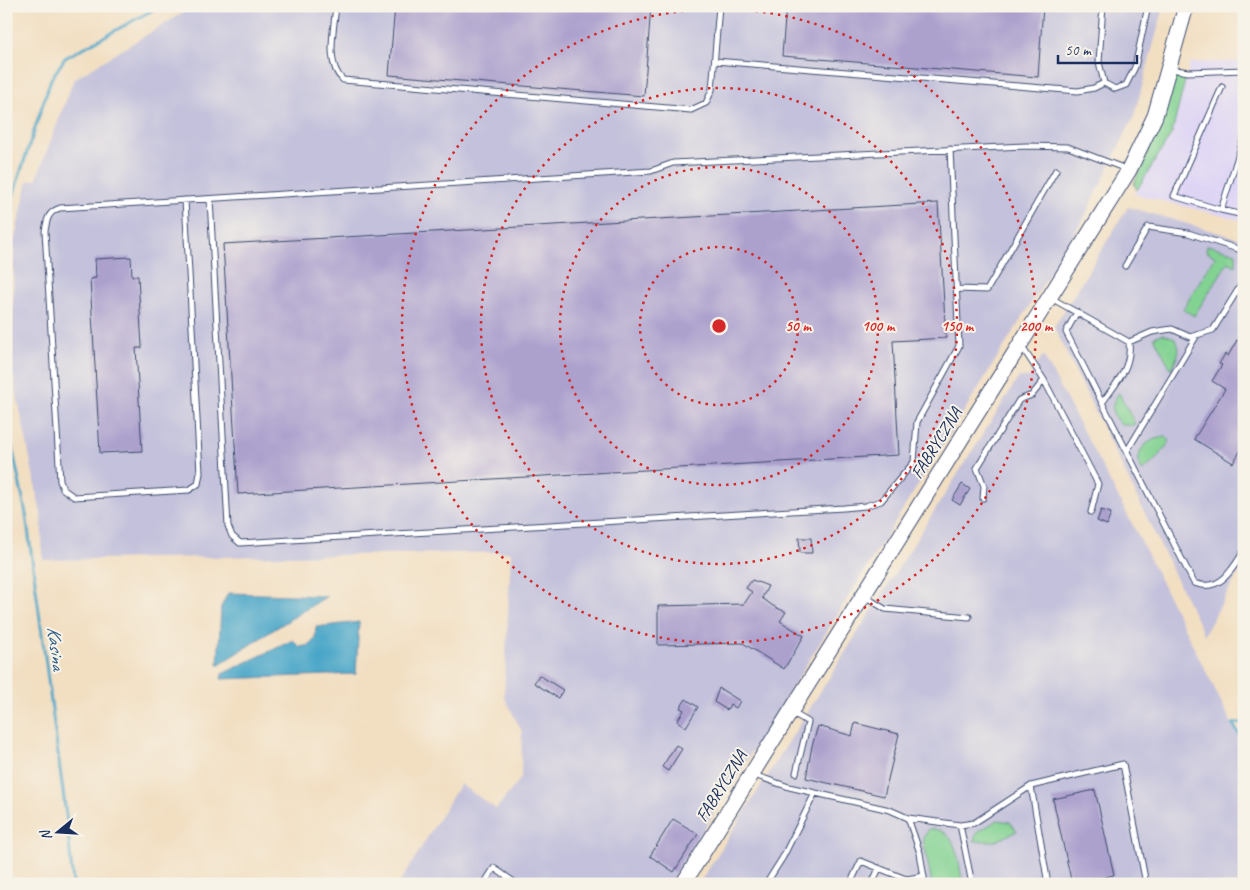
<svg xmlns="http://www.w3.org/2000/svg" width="1250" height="890" font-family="Caveat,sans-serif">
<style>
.built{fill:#ded5f5}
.industrial{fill:#c3c1db}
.green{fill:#82d292;stroke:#4e8078}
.water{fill:#49a6c8;stroke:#326a93}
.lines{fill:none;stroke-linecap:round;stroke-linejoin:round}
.stream{stroke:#49a6c8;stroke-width:3}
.building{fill:#aca0cd}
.service-casing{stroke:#3b496d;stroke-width:7}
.secondary-casing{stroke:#3b496d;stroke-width:17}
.service{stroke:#fff;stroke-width:5}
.secondary{stroke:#fff;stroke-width:15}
.ring{fill:none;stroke:#d62828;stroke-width:2.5;stroke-dasharray:2.5 5}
.labels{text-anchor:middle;stroke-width:4;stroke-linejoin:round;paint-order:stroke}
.street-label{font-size:18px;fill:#1b2f5e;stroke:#f7f3e8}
.water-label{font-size:19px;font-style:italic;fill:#2b5983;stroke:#f7f3e8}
.centre{fill:#d62828;stroke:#f7f3e8;stroke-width:2.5}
.ring-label{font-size:15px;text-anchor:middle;font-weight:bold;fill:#d62828;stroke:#f7f3e8;stroke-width:4;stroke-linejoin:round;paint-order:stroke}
</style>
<rect width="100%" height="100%" fill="#f7f3e8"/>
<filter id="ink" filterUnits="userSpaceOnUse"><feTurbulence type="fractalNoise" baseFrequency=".02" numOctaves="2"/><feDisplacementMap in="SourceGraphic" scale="10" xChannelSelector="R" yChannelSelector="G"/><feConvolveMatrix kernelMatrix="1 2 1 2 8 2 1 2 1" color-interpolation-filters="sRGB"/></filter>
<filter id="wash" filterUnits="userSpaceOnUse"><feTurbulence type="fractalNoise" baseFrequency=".0096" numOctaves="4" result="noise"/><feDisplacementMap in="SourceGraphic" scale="20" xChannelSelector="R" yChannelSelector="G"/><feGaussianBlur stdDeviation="1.12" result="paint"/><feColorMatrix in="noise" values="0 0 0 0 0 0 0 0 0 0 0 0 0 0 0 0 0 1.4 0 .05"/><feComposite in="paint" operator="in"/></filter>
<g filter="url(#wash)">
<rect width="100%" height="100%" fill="#f2dfc2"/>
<path class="built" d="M1244,61V221L1134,194L1172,133L1190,63Z"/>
<path class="industrial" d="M194,6H1164L1134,116L1084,218L670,884H399L460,784L496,809L521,778L522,732L504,696L511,552L43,560L41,514L12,369L14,242L28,181L36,180L74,79Z
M1128,207L1244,240V563L1204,635L1054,327Z
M1043,355L1138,535L1244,748V884H699L1019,377L1029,378Z"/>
<path class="green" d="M1186,77L1172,133L1137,190L1134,183C1152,149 1160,112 1176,78Z
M1207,245L1236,253V266L1228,262L1194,316L1183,309L1215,257L1206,251Z
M1162,334L1173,337C1184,348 1177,358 1171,369L1154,337Z
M1119,393L1135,424L1134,425H1122C1110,416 1110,404 1119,393Z
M1166,437L1170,441C1162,453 1154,463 1142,471C1132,452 1147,438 1166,437Z
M998,820L1010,822L1017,831L996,841H974L977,832Z
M929,829C958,827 958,862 963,884H932L923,838Z"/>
<path class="water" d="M228,593L327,596L218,665L221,607Z
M359,622L356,674L221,679L222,674L293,640L300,647L310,645L315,638L316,627Z"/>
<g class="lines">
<path class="stream" d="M6,223L16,186L51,79L65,58L160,6
M6,418L26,514L67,822L73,884
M1244,722L1233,724L1244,743"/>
</g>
<g id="blocks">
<path class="building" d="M395,6H651L644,96L389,75Z
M786,6H1043L1038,77L782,56Z
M938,203L946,338L893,341L899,455L238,494L223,244Z
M131,257L132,276H138L142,348H136L142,451L100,453L90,279L96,278L95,259Z
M1237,340L1244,344V445L1233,463L1194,439L1225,389L1212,381L1222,365L1219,364L1225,354L1228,356Z
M962,484L970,489L960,505L952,500Z
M1101,510L1111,513L1107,525L1097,521Z
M799,538H811L812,553H800Z
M752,580L768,586L762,598L773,606L786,612L780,621L804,636L784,669L743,643L658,645V606L744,604L752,592L746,588Z
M539,675L563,690L558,698L534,683Z
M719,688L740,701L736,708L730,704L727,710L714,702Z
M686,699L698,707L686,727L677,721L684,710L680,708Z
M855,723L899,734L884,796L806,778L812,746L818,726L852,736Z
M676,745L682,749L668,771L662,767Z
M1095,790L1114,875L1072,884L1053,799Z
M673,819L698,834L674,872L650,856Z"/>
</g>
</g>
<g filter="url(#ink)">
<use href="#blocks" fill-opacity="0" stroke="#3b496d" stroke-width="1"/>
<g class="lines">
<defs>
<path id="service" d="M336,6C334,29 325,64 343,80L691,110L706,103L712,90L719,6
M1103,6L1099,62L1104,83L1115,89L1126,85L1135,67L1148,6
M715,61L1078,91L1094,88L1104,83
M1171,69L1188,72L1244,70
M1222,87L1174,196L1221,210L1244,137
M210,199L228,526L232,536L240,543L844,508L865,506L881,501L914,462L917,422L959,346L950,149
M185,200L200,473L198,484L189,490L74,497L63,489L60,481L45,231C47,219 48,212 60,208L651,171L673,163L1026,146L1068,147L1126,169
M1221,210L1244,215
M1125,266L1148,227L1188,233L1244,251
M957,289L987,290L1056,170
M1051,298L1129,342
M1077,312L1066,332L1194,583C1220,593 1232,570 1244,551
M1129,342L1152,332L1172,329L1190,337L1213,330L1244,280
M1044,380L1098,484L1091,512
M1102,403C1116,383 1132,368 1129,342
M1127,451L1197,335
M1244,491V493
M983,498L984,486L977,468L1019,400L1032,395L1044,380L1022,347
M866,597L885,609L969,617
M793,713L808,722L796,773
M754,775L789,787L890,810L908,818L960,825L974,823L1031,786L1123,764L1146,884
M1031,786L1048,884
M908,818L920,853L925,884
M960,825L972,884
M484,884L494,868L517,884
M766,884L783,857L815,793
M850,884L861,861L901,877L907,879L924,876
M872,884L879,868"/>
<path id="secondary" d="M683,884L1129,170L1155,116L1186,6"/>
</defs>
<use href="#service" class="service-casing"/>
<use href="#secondary" class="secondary-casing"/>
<use href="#service" class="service"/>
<use href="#secondary" class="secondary"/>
</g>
</g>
<g class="ring">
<circle cx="719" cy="326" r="79"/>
<circle cx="719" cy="326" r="159"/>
<circle cx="719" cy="326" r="238"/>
<circle cx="719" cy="326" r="317"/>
</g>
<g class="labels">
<g class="street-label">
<text transform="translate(936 443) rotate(-58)" y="6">FABRYCZNA</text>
<text transform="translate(721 786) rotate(-58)" y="6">FABRYCZNA</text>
</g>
<g class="water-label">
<text transform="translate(57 648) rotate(83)" y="7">Kasina</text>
</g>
</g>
<circle cx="719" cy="326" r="8" class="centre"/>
<g class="ring-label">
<text x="798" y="331">50 m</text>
<text x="878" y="331">100 m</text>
<text x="957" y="331">150 m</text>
<text x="1036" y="331">200 m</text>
</g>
<rect width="1250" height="890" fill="none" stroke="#f7f3e8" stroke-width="25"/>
<g transform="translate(58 832) rotate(252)" stroke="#f7f3e8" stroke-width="4" paint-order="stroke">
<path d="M0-4L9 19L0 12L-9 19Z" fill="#1b2f5e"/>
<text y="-8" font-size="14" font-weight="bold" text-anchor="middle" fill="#1b2f5e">N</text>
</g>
<path d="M1058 55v8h79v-8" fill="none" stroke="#1b2f5e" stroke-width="2.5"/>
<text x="1065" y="55" font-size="15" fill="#1b2f5e" stroke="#f7f3e8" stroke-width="4" paint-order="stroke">50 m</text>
</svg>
